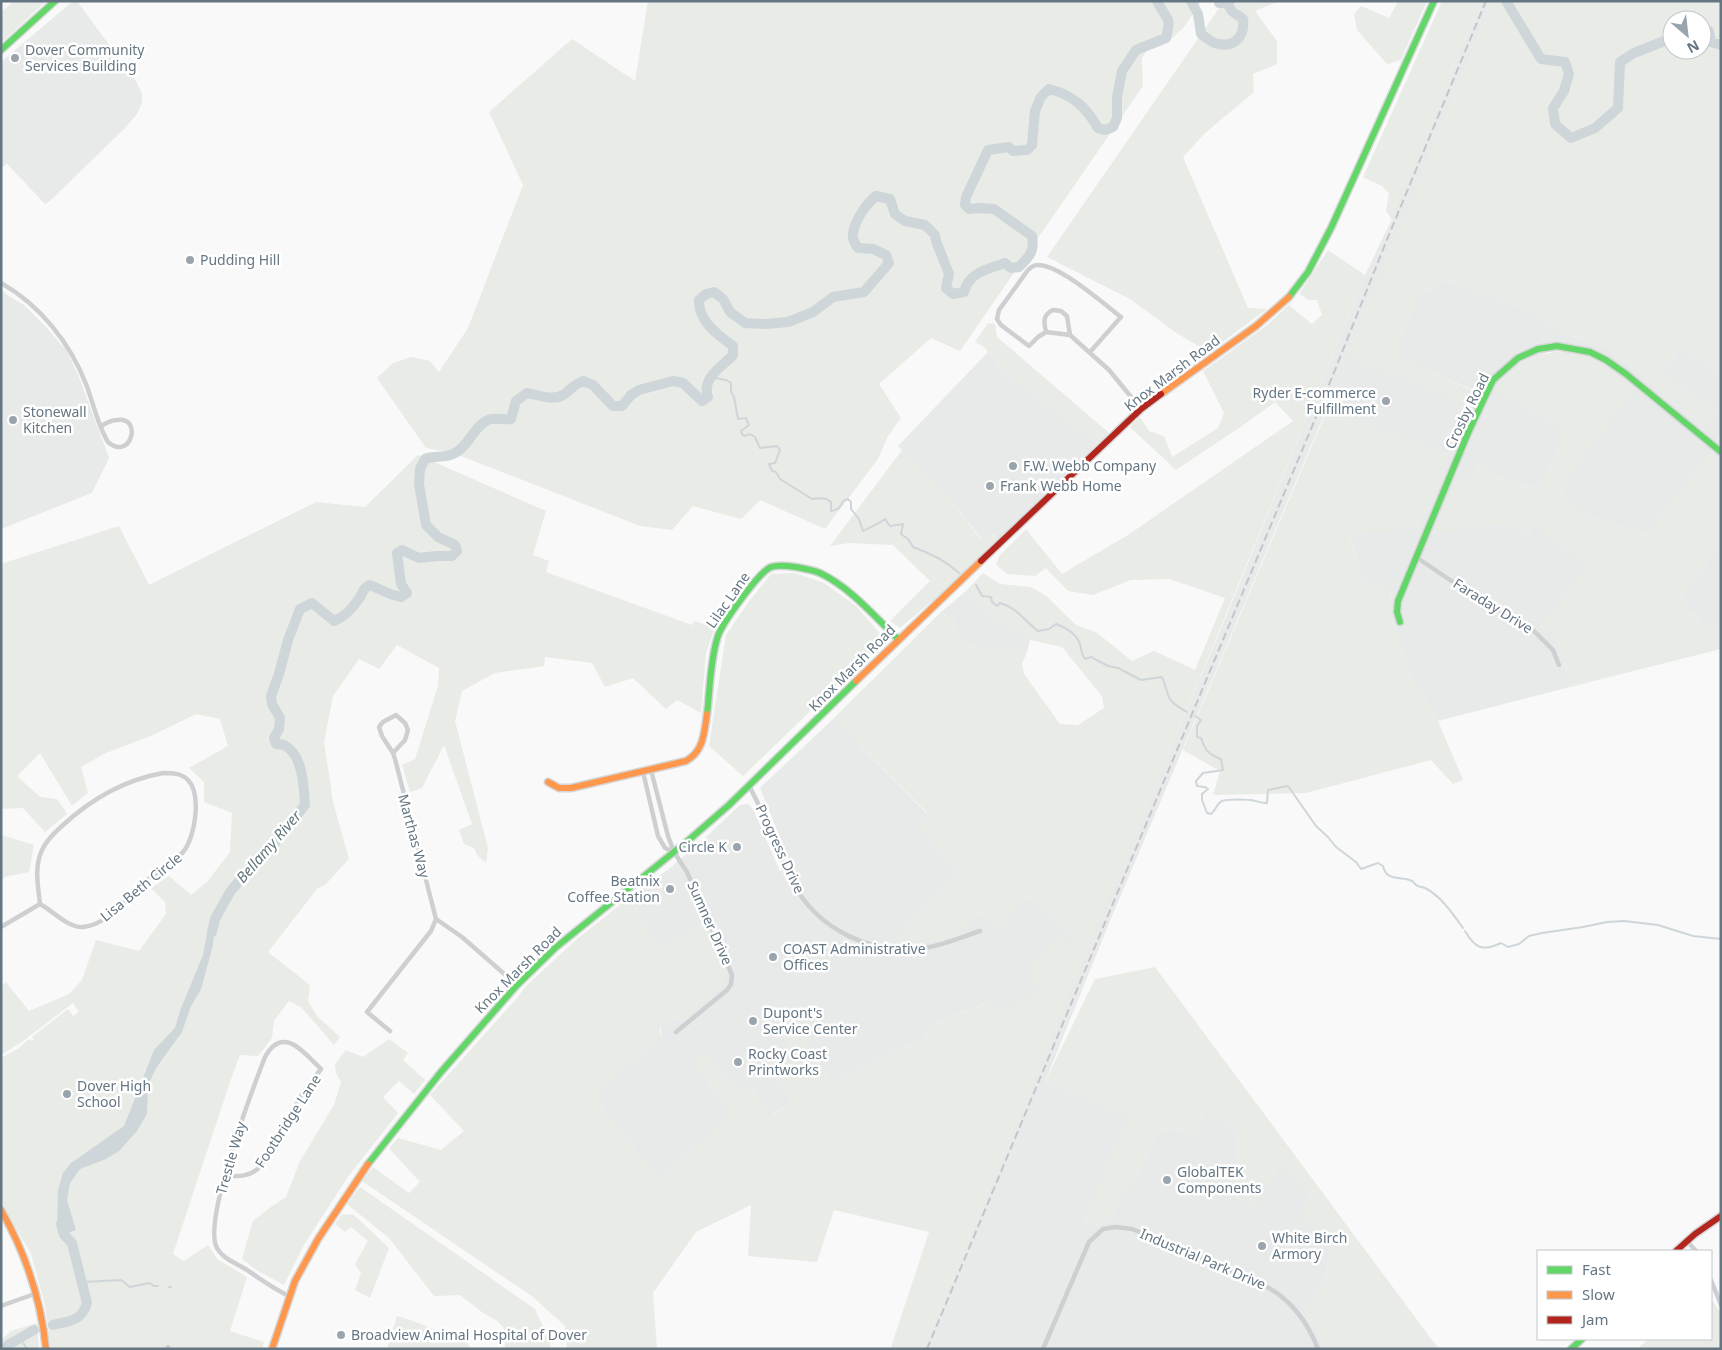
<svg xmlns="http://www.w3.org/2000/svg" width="1722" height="1350" font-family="'Noto Sans',sans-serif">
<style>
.built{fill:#e8e9e9}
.green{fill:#e8ebe6;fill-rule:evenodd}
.water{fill:#ced6d9}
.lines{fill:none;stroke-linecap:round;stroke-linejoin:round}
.stream{stroke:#ced6d9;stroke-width:2}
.river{stroke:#ced6d9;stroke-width:10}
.fast-casing{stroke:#d5d6d7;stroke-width:9}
.slow-casing{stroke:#d5d6d7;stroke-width:9}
.jam-casing{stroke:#d5d6d7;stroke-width:9}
.street{stroke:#cecfd0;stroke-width:4.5}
.fast{stroke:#63d668;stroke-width:6}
.slow{stroke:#ff974d;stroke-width:6}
.jam{stroke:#b3261e;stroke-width:6}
.rail{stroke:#c3c5c6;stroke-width:2;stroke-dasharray:8 4;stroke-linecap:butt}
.poi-dot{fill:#99a4ac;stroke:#fff;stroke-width:2}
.labels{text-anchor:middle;stroke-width:5;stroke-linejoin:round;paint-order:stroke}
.poi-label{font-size:14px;fill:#657683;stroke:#fff;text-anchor:start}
.street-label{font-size:14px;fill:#657683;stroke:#fff}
.water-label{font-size:15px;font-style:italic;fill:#60757c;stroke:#fff}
</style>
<rect width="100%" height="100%" fill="#f9f9f9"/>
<path class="built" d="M73,1H77L137,83L142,94V103L137,114L126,127L50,201L45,204L7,164L1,168V62Z
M1481,1H1493L1347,358L1475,391L1398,357V343L1418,297L1444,280L1529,310L1566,335L1605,346L1706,428L1718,412L1660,372L1682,347L1721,374V459L1711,452L1646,535L1578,513L1566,501L1563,489L1568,475L1635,390L1571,351L1548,352L1521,362L1505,375L1495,391L1564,429L1555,458L1539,488L1510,482L1477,465L1470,486L1457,480L1435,532L1508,523L1528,534L1534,525L1586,566L1540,627L1552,632L1562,651L1570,687L1438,721L1409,672L1390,611L1392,593L1363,581L1349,534L1419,527L1450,456L1327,408L1110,921L1045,1082L1129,1116L1084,1220L1098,1225L1110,1219L1124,1187L1133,1186L1156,1133L1170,1129L1197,1136L1204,1111L1237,1130L1238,1169L1232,1194L1252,1207L1281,1163L1311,1193L1301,1217L1332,1240L1324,1285L1304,1309L1319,1333L1324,1349H923L1117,877L1232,602L1365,275L1392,219Z
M1,289L7,295L24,305L45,326L67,351L79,377L109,458L92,493L1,529Z
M988,352L1004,372L1097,444L997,541L993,534L981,539L948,496L898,446Z
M1721,545V626L1706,625L1686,609L1681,595Z
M966,591L998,620L1030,640L1027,652L1016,645L1007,651L972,647L956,634L954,620L940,613Z
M834,718L927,814L919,827L959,872L903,927L900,945L921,944L943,939L974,914L985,913L992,921L997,933L1026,896L1056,917L1058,924L1074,938L1040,993L996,1013L989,1001L927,1028L926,1036L917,1043L896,1049L883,1057L830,1082L795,1023L788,1046L791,1102L771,1115L751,1086L740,1094L703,1053L695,1065L732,1114L659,1179L600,1106L598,1091L662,1037L660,1025L667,1019L687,1018L702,922L676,940L656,949L631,896L670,868L703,840L740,805L748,804L753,809L780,871L792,867L760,788Z
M1429,1336L1439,1349H1412Z"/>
<path class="green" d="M14,1H46L1,43V12Z
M648,1H1202L1184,27L1167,43L1146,51L1142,58L1143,86L960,351L931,338L879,384L901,418L888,436L878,459L825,529L760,500L741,519L693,506L672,530L640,526L456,454L426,448L377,378L393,363L411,357L430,361L439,372L468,328L523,185L489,112L572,39L635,81Z
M1224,1H1279L1255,11L1277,41V64L1253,74L1254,92L1204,134L1183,157L1248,308L1267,309L1209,352L1178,334L1130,299L1047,257Z
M1398,1H1427L1401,60L1387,64L1357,30L1354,14L1361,6L1389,18Z
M1442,1H1481L1392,220L1386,211L1389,193L1382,186L1363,177Z
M1493,1H1721V374L1682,347L1660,372L1718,412L1706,428L1605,346L1566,335L1529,310L1444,280L1418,297L1398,343V356L1475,392L1469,405L1346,358ZM1672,20H1702V50H1672Z
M1328,250L1365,275C1219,634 1070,991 923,1349H895L891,1347L929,1232L834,1210L817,1262L748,1256L751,1205L696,1232L653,1293L657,1349H567L565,1326L533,1297L362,1181L373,1167L409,1193L420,1182L389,1148L398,1138L441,1150L464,1131L430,1095L518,997L525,987L577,939L631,896L656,949L676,940L703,921L726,976L723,984L687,1018L667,1019L660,1025V1032L662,1037L598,1091L600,1106L659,1179L732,1114L695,1065L703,1052L740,1094L751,1086L772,1115L791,1102L764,1062L788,1046L782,1034L795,1023L830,1082L883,1057L896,1049L917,1043L926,1036L927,1028L990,1001L996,1012L1040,993L1027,969L1060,935L1071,942L1074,938L1058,924L1056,917L1026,896L997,934L992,921L985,913L974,914C969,919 965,928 959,933C944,943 917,944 900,945L897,935L903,927L959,872L919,827L927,813L834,718L940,613L954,620L956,634L972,647L1007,651L1016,645L1027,652L1022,664L1024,674L1060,724L1078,725L1104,708L1102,696L1062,647L1030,640L998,620L966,591L983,573L1000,584L1031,587L1045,595L1076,625L1096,632L1132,661L1154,651L1195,670L1225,598L1169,579L1131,580L1093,595L1068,591L1046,568L1035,576L1007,574L996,565L999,556L1026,529L1062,574L1128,535L1293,421L1275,402L1242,426L1176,470L1130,427L1140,417L1149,431L1164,436L1172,457L1218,428L1224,413L1203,371L1266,326L1289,305L1312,324L1322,315L1317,300H1309L1299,294Z
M988,323L995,324L997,337L1109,433L1097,444L1004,372L984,347L975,342Z
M1571,351L1595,359L1636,390L1568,475L1563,489L1566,501L1578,513L1646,535L1711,451L1721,459V545L1681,595C1688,615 1700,624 1721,626V649L1570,687L1562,651L1552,632L1540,627L1585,566L1534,525L1528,534L1508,523L1434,533L1457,480L1470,485L1477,465L1510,482L1539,488L1555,458L1564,429L1494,391C1515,359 1534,353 1571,351Z
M1328,408L1451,456L1419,527L1349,535L1363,581L1392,592L1390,611L1409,672L1438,721L1463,780L1453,784L1431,760L1306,793L1213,795L1220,771L1183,750Z
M902,450L948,496L980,539L989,530L997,541L937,597L900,628L890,621L930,581L893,545L849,543L830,546Z
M418,455L546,511L533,555L549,561L546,572L692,625L694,621L715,627L706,653L701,713L677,700L666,709L633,678L605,687L592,663L545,657L544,666L495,673L462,691L455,721L488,848L486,863L477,855L474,848L464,844L459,830L472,824L444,745L422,788L410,792L402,765L415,759L438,686L439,668L397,645L379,669L359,659L333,696L324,742L333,802L349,859L325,885L317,889L268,952L310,985L308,1001L317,1016L340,1037L334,1045L302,1008L289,1001L274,1021L272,1038L258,1056L240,1055L230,1082L173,1254L184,1261L208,1245L217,1259L247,1277L230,1331L264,1342L262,1349H51L45,1305L31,1254L1,1202V1058L19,1048L29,1039L31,1041L34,1040L32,1037L68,1009L73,1016L79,1012L73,1003L23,1041L1,1055V986L6,982L29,1011L69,994L82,980L96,940L139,951L166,914L165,902L151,888L169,876L191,895L207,882L230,852L232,813L204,802V782L189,768L228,746L220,719L196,714L153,735L106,753L81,767L88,793L72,806L40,753L17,776L40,797L57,799L67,814L45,832L23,808L1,809V564L119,526L149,585L316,502L365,507Z
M795,573L824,583L856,606L885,639L743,776L709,746L726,635L750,600L771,574Z
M1,835L34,845L29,872L5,877L1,881Z
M1155,967L1429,1336L1412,1349H1324L1319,1333L1304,1309L1324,1285L1332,1240L1301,1217L1311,1193L1281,1163L1252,1208L1232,1194L1238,1169L1237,1130L1204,1111L1197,1136L1170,1129L1156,1133L1133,1186L1124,1187L1110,1219L1098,1225L1084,1220L1128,1116L1045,1082L1095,979Z
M389,1039L408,1053L403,1060L425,1080L414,1094L399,1081L383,1097L398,1113L347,1178L304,1245L284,1285L258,1271L242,1259L253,1221L268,1209L286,1197L300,1161L334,1105L341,1082L336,1073L335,1064L346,1050L363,1057Z
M360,1187L535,1309L550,1342V1349H505V1335L503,1327L496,1320L483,1313L460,1295L434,1296L389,1238L347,1204Z
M342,1214L354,1215L389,1248L370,1298L355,1290L361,1273L355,1264L368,1241L351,1227L345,1232L335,1224Z
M1711,1299L1721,1313V1349H1637L1649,1339H1711Z
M397,1316L416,1322L467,1343L471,1349H387Z
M37,1323L39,1349H1V1340L11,1331Z"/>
<path class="water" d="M215,919L213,945L201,989L191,1006L182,1032L156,1068L148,1085L147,1114L137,1131L119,1151L106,1159L80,1169L70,1183L67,1200L76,1230L64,1235L57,1230L58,1190L63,1173L71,1163L124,1126L154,1050L175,1028L180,1011L203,955L207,934Z"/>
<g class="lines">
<path class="stream" d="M710,377L726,380L731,383V392L734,397L738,419L746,418L749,425L741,431L742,434L744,436L750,434L755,437L760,448L777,446L780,450L775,463L769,464L772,471L776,472L780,479L812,499C819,498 826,497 831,502V511C838,510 840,508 843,501L848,499L851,502V509L859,519L863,531C872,526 876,526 885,519L890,526L903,524L901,534L908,539L913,547C930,553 946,561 959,573
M976,585L982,596L991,597L992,602L997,606L1000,603C1016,607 1025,621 1038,631L1049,629L1056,624C1066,628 1076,633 1080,644C1081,650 1082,655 1085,659L1091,657L1108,666L1118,668L1141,680L1162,677C1171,699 1164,699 1187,712
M1195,716L1201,720L1197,726V737L1201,738C1205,750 1209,755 1221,759L1223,770L1203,773L1196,781L1197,786L1205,787L1208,789L1202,794V800L1207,813L1211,814C1216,810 1217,803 1222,801C1227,799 1249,799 1255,801C1260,802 1262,803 1267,803L1268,790L1288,786L1316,826L1328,837L1336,847L1356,862L1361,869L1378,863L1383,866C1387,883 1401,875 1412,881C1414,882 1415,885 1418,886C1420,887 1423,887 1425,888C1441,896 1453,914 1463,928
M1465,931C1475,948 1482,952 1501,943L1508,947L1519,944L1529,936L1542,933L1583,927L1607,922L1624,921L1658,925L1693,936L1721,939
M83,1282L121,1280L130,1287L149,1283L154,1286H158
M169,1287H171
M20,1338L27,1349"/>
<path class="river" d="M1191,1L1198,14L1201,34C1205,37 1211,42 1215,43C1234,49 1245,37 1243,19C1236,13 1230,13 1228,3
M1219,1V3H1228L1230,1
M1506,1L1541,59L1565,62L1569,74L1564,91L1553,108L1555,124L1571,138L1595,128L1618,108L1620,62L1634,53L1672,38
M1702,32L1709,31L1711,42L1721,45
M212,932L215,919L230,892L262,854L275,843L305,805C304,789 303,757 287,747C285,745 279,744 276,744L274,738L279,729L280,718L272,704L271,696L279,674L288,640L300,609L312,603L334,621C344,617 352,609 358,600C363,594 362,588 370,585L390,594L401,597L407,593L401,584L397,553L402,550L419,558L437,556H452L457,551L455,545L438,537L426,525L419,484L420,469L425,459C435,455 445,459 455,453C469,446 473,427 488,420C494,417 504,420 511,419L516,401L527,393C538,395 552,401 563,395C571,390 571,386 583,381L593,385L613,406H622L631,395L639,390L673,381L683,383L702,401L708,397C701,378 722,367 733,355V346C718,335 698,321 699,300L706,294L714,292L723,299L730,312L745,323L766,324L788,322L813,312L833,297L864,292L889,263L886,255L873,249L858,248C855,244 852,239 853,233C855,220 866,204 876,196L890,199L895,214L905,221L925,225L935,235L936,241L949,274L946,288L953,294L964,292C969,272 988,269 1005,263L1011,268L1019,267C1030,256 1035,251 1032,236L994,209L979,208L969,209L965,205L966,197L988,150L1009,147L1013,151L1027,150L1032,145L1035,111L1041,97L1049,89C1073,95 1086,107 1098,128L1105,130L1113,127L1117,118V97L1122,71L1136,50L1166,38C1172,15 1166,20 1157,1
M53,1325C69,1321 82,1321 87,1303L72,1243L64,1235L61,1224
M5,1349L8,1345L34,1330"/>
<defs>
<path id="fast" d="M1,50L55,1
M1289,297L1308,272L1331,228L1434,1
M1400,622L1397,612L1398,601L1468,433L1493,380L1518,358L1538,349L1557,346L1590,352L1606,360L1626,374L1721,452
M707,714C710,689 710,663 717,639C720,625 759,572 771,567C782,563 809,569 820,573C851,588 874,616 898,639
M368,1164L441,1072L517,985L555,948L690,839L729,805L856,681
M1571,1349L1582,1339"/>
<path id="slow" d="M1161,394L1256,326L1289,297
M856,681L981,561
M548,782L559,788H571L686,761C704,751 704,733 707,714
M1,1210C26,1254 41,1299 46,1349
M272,1349L295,1281L318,1239L368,1164"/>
<path id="jam" d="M981,561L1141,409L1161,394
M1676,1251L1695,1234L1721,1216"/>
</defs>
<use href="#fast" class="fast-casing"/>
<use href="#slow" class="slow-casing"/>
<use href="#jam" class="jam-casing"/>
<path class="street" d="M1,283C40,305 70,343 86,384C93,402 98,426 108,442C131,462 143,416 117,420C111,420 106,423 101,426
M1053,310L1061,311L1067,316L1070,335L1046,332C1044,323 1042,315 1053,310Z
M1046,332L1038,337L1029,346L1001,325L997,319L999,310L1028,270C1031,267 1034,265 1038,265C1060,265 1103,303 1121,317L1090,352
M1070,335L1109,370L1141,409
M1416,557L1456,584L1535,632L1553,650L1559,665
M393,753L382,736L379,727L383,722L396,715L405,723L408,730L405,740L393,753L395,759L436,919
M651,770L668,836L674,852L687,872L732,975L731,984L727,990L676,1032
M643,772L658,836L665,848L674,852
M163,773C172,773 181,773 188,780C202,795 195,838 183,852C173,864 159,870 147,880C127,895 111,924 83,927C68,928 53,911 40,904C38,886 34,867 42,850C46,841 54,833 62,826C91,799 124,780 163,773Z
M749,786C767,817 776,852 793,883C818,930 873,956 925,948C944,945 962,937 980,931
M436,919L462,937L517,985
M1,927L40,904
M390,1031L367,1012L431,931L436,919
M224,1175C239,1177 250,1177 261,1166L304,1091L321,1069C304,1053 283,1024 265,1057C253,1088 202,1222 217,1248C223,1259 236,1263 247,1270C262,1280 272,1288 289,1296
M1687,1241L1696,1251
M1711,1280L1721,1305
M1,1306L37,1293
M168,1349V1347
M1043,1349L1089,1242L1103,1229L1115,1227L1132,1229L1166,1242L1269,1288C1293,1302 1308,1323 1318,1349"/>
<use href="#fast" class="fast"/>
<use href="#slow" class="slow"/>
<use href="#jam" class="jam"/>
<path class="rail" d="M927,1349L1321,405L1386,242L1486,1"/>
</g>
<g class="poi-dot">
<circle cx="15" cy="58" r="5"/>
<circle cx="190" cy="260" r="5"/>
<circle cx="1386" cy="401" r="5"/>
<circle cx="13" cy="420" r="5"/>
<circle cx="1013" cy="466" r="5"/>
<circle cx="990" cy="486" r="5"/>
<circle cx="737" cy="847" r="5"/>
<circle cx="670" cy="889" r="5"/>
<circle cx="773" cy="957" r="5"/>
<circle cx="753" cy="1021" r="5"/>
<circle cx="738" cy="1062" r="5"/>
<circle cx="67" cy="1094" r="5"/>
<circle cx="1167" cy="1180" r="5"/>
<circle cx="1262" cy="1246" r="5"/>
<circle cx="341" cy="1335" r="5"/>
</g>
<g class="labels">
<g class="poi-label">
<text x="25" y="55">Dover Community<tspan x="25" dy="16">Services Building</tspan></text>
<text x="200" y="265">Pudding Hill</text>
<text x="1376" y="398" text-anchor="end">Ryder E-commerce<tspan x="1376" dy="16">Fulfillment</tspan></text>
<text x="23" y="417">Stonewall<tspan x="23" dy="16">Kitchen</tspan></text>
<text x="1023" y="471">F.W. Webb Company</text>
<text x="1000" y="491">Frank Webb Home</text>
<text x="727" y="852" text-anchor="end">Circle K</text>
<text x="660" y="886" text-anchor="end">Beatnix<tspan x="660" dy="16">Coffee Station</tspan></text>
<text x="783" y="954">COAST Administrative<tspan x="783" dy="16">Offices</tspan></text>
<text x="763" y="1018">Dupont's<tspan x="763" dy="16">Service Center</tspan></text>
<text x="748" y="1059">Rocky Coast<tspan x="748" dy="16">Printworks</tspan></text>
<text x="77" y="1091">Dover High<tspan x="77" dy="16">School</tspan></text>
<text x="1177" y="1177">GlobalTEK<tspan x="1177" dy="16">Components</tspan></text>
<text x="1272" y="1243">White Birch<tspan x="1272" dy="16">Armory</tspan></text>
<text x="351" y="1340">Broadview Animal Hospital of Dover</text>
</g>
<g class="street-label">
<text transform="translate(1172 373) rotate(-37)" y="5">Knox Marsh Road</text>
<text transform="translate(1467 411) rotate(-64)" y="5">Crosby Road</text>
<text transform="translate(728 600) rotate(-55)" y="5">Lilac Lane</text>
<text transform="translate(1493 606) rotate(32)" y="5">Faraday Drive</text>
<text transform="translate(852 668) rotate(-45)" y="5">Knox Marsh Road</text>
<text transform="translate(414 836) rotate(75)" y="5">Marthas Way</text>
<text transform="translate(780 849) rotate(65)" y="5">Progress Drive</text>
<text transform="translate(141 887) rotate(-39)" y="5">Lisa Beth Circle</text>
<text transform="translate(710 923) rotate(66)" y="5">Sumner Drive</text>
<text transform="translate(518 970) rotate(-45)" y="5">Knox Marsh Road</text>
<text transform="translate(288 1121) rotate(-57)" y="5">Footbridge Lane</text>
<text transform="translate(231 1158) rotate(-74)" y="5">Trestle Way</text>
<text transform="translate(1203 1259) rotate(23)" y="5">Industrial Park Drive</text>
</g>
<g class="water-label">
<text transform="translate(269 847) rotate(-49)" y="5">Bellamy River</text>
</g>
</g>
<rect width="1722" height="1350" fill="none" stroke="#657683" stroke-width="5"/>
<rect x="1537" y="1250" width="175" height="90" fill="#ffffff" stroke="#c1c8cd"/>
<rect x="1547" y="1266" width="25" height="8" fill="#63d668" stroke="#c1c8cd"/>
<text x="1582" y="1275" font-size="15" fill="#657683">Fast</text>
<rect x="1547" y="1291" width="25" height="8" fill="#ff974d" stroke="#c1c8cd"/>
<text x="1582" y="1300" font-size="15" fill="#657683">Slow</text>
<rect x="1547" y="1316" width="25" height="8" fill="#b3261e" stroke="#c1c8cd"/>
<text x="1582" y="1325" font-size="15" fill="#657683">Jam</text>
<g transform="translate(1687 35) rotate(152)"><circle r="24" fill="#ffffff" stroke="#c1c8cd"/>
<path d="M0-4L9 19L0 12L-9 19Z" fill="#99a4ac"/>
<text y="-8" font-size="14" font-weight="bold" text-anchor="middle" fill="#657683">N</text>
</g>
</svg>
